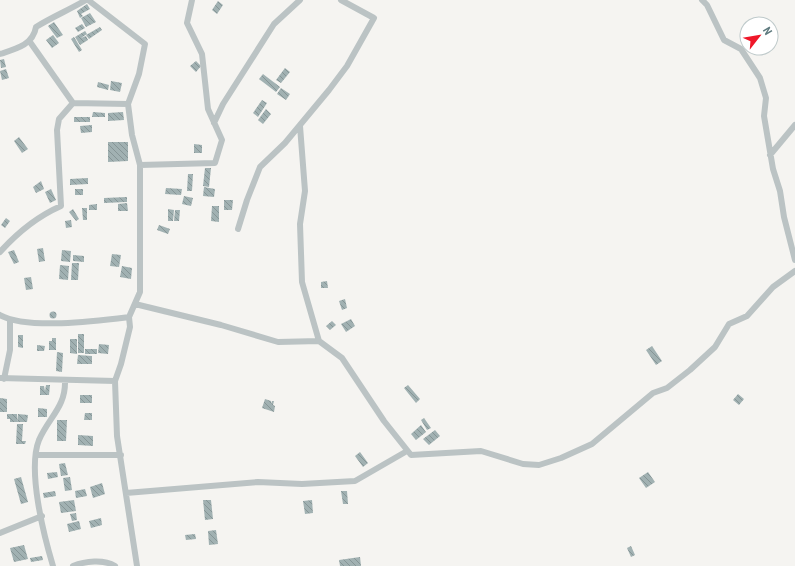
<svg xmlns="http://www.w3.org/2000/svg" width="795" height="566" font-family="'Roboto Condensed',sans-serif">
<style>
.building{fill:url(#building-back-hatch)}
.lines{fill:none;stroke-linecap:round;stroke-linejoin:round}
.minor{stroke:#bbc3c4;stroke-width:6}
</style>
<defs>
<pattern id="building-back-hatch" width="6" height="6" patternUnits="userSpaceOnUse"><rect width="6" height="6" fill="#a1b1b2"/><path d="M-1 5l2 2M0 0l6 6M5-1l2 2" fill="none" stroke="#869596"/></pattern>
</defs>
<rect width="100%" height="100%" fill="#f5f4f1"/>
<path class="building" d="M218,1L223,5L217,14L212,10Z
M87,4L90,9L81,14L83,16L80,18L77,11Z
M90,13L96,22L86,27L81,18Z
M54,22L63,35L57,38L48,26Z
M82,24L85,28L78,32L75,28Z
M100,27L102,30L89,39L86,35Z
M85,31L87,34L81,38L86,36L88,40L80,45L75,37Z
M53,35L59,43L52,48L46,40Z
M74,37L82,50L79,52L71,39Z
M4,59L6,67L1,68L0,60Z
M196,61L201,66L196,72L190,66Z
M285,68L290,72L281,83L276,80Z
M6,69L9,78L2,80L0,71Z
M263,74L280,87L276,92L259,79Z
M111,81L122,83L120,92L110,90Z
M98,82L109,85L108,90L97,87Z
M281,88L290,94L286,100L277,94Z
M262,100L267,103L258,117L253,113Z
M266,109L271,114L263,124L258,120Z
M93,112L105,113V117H92Z
M123,112L124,120L108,121V113Z
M74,117H90V122H74Z
M92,125V132L81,133L80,126Z
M19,137L28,149L22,153L14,141Z
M108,142H128V161L108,162Z
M194,144L202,145V153H194Z
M205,168H211L209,187L203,186Z
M188,174H193L192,191H187Z
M88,178V184L70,185V179Z
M41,181L44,189L36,193L33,187Z
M204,187L215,189L214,197L203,196Z
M166,188L182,189L181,195L165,194Z
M51,189L56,200L50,203L45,192Z
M75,189H83V195H75Z
M184,196L193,198L191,206L182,204Z
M127,197V202L104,203V198Z
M224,200H233L232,210H224Z
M127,203L128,211H118V204Z
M97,204V210H89V205Z
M212,206H219V222L211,221Z
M82,208H87V220H83Z
M73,209L79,219L76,221L69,212Z
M168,209L174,210L173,221H168Z
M175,210H180L179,221H174Z
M6,218L10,221L5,228L1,225Z
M71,220L72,227L66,228L65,221Z
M159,225L170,229L168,234L157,230Z
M43,248L45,261L39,262L37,249Z
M14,250L19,262L14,264L8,252Z
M62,250L71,251L70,262L61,261Z
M112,254L121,255L119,267L110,266Z
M73,255L84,256V262L73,261Z
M72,263H79L78,280H71Z
M60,265L69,266L68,280L59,279Z
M122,266L132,268L131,279L120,277Z
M31,277L33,289L26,290L24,278Z
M327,281L328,288H321V282Z
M345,299L347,308L342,310L339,301Z
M49.5 315a3.5 3.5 0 1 1 7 0a3.5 3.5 0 1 1-7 0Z
M351,319L355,326L346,332L341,324Z
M332,321L336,325L330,330L326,326Z
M78,334H84V353H78Z
M18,335H23V348L18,347Z
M52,338H56V350H49V341H52Z
M70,339H77V354L70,353Z
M99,344L109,345L108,354L98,353Z
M37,345L45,346L44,351H37Z
M652,346L662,361L656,365L646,350Z
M85,349H97V354H85Z
M57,352L63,353L62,372L56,371Z
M78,355L92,356V364H77Z
M46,385H50L49,395H40V386H44L45,391Z
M408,385L420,399L416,403L404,388Z
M738,394L744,399L739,405L733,400Z
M80,395H92V403H80Z
M0,398L7,399V412H0Z
M265,399L271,401V404L272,401H274L273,405L275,406L274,412L262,408Z
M38,408L47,409V417H38Z
M85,413H92V420H84Z
M7,414H17V422H10V419H7Z
M18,414L28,415L27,422H17Z
M424,418L431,428L427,430L421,420Z
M57,420H67L66,441H57Z
M17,424H23L22,441H26L25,444H16Z
M421,425L426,432L416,440L411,434Z
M435,430L440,436L429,445L423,439Z
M78,435L93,436V446L78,445Z
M360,452L368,463L363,467L355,456Z
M65,463L68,475L61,476L59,464Z
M57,472L58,477L48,479L47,473Z
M648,472L655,482L646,488L639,478Z
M21,477L28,502L21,504L14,479Z
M70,477L72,490L65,491L63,478Z
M102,483L105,494L93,498L90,487Z
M85,489L87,496L76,498L75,491Z
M55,491L56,496L44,498L43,493Z
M341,491H347L348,504H343Z
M74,500L76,511L61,513L59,502Z
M203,500H211L213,519L205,520Z
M312,500L313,513L305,514L303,501Z
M76,513L77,520L72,521L70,514Z
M101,518L102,525L91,528L89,521Z
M79,521L81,529L69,532L67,524Z
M216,530L218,544L209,545L208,531Z
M195,534L196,539L186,540L185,535Z
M24,545L28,559L14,562L10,548Z
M631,546L635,555L631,557L627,548Z
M42,556L43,560L31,562L30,558Z
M360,557L361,566H340L339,560Z"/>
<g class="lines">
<path class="minor" d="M88,0L145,44L139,74L128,104L132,135L140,165V292L129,317L130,327L121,364L115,381L117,436L137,566
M702,0L707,5L724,40L741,49L760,78L766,98L764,116L773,169L780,191L784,217L795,260
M30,42L73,103
M0,54C16,49 33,45 36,27C52,17 69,10 86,0
M73,103L128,104
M214,123L223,104L274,24L300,0
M300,126L305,191L300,224L302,282L319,341L342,358L384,421L411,455L481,451L523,464L539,465L561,458L592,444L653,393L667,388L690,370L715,347L729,324L747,316L773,287L795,271
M770,155L795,125
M140,165L215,163L222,140L208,109L202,54L187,23L192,0
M238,229L247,200L260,167L285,143L329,90L347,66L374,18L341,0
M0,252C18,232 36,217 61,206L57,130L59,119L73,103
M135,304L221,325L278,342L319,341
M0,315C27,330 97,321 129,317
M0,378L115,381
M4,379L10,350V321
M36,455H121
M126,493L258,482L302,484L355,481L407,451
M0,533L42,516
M53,566C44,536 27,470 39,440C49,417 66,407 65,380
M73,566C85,561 104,559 115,566"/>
</g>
<g transform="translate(759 36) rotate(59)"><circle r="19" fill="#ffffff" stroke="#bfcacb"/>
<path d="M0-3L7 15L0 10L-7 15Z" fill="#ef1729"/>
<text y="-6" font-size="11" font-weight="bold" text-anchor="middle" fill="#5e7a7e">N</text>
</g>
</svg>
